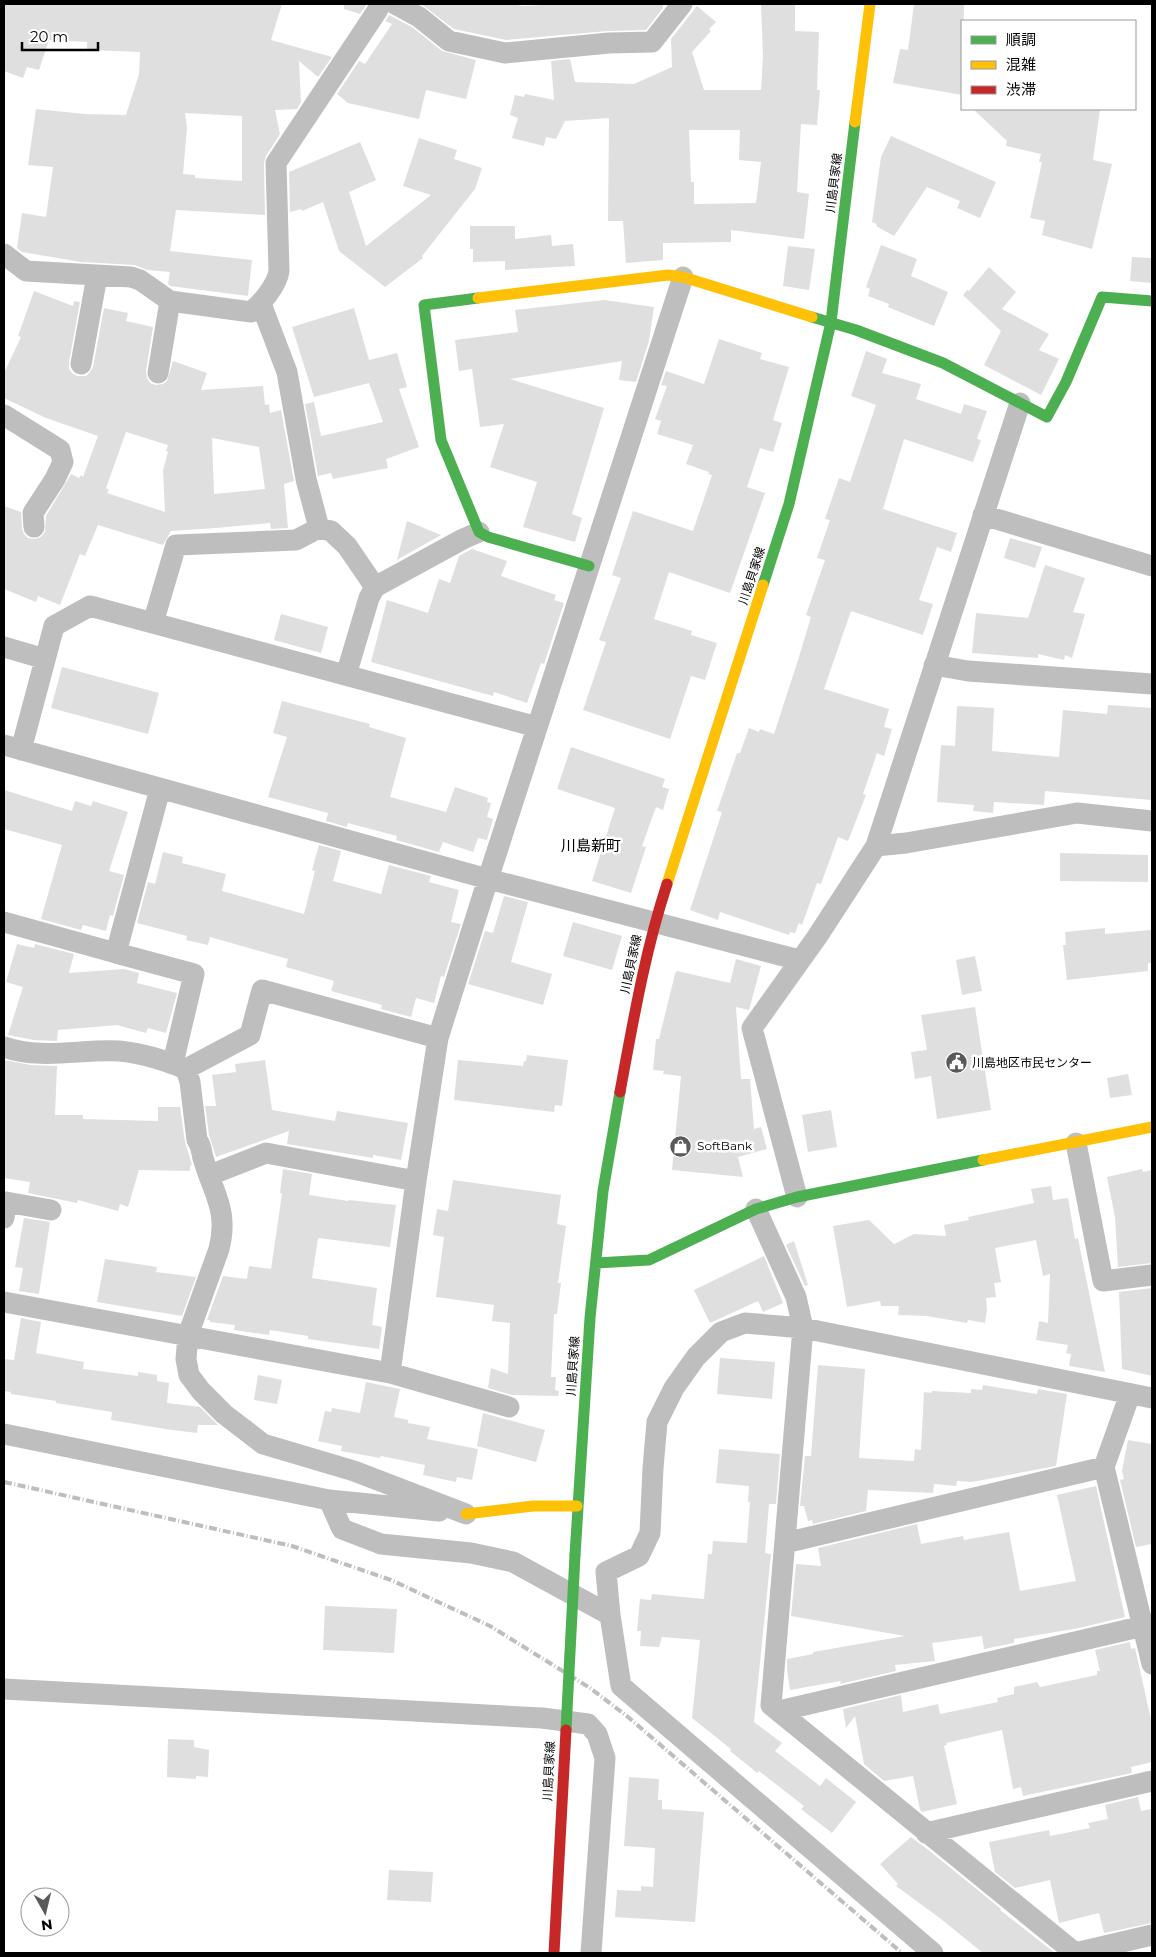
<svg xmlns="http://www.w3.org/2000/svg" width="1156" height="1957" font-family="Montserrat,'Noto Sans JP',sans-serif">
<style>
.building{fill:#dfdfdf;fill-rule:evenodd}
.lines{fill:none;stroke-linecap:round;stroke-linejoin:round}
.street{stroke:#bebebe;stroke-width:21}
.fast{stroke:#4caf50;stroke-width:11}
.slow{stroke:#ffc107;stroke-width:11}
.jam{stroke:#c62828;stroke-width:11}
.rail{stroke:#bebebe;stroke-width:4;stroke-dasharray:8 2.5 1 2.5;stroke-linecap:butt}
.fast-bridge{stroke:#4caf50;stroke-width:11}
.jam-bridge{stroke:#c62828;stroke-width:11}
.labels{text-anchor:middle;stroke-width:5;stroke-linejoin:round;paint-order:stroke}
.street-label{font-size:12px;fill:#000;stroke:#fff}
.poi-label{font-size:12px;fill:#000;stroke:#fff;text-anchor:start}
.quarter-label{font-size:15px;fill:#000;stroke:#fff}
</style>
<rect width="100%" height="100%" fill="#fff"/>
<path class="building" d="M4,4H282L271,40L332,57L318,77L299,61L301,102L297,109L275,110L280,134L266,156L264,163L265,215L176,210L170,251L252,260L248,296L170,286L168,284L170,272L147,270L135,265L81,262L22,252L17,248L22,213L46,217L53,167L28,165L36,109L85,114L126,115L139,74L140,52L87,50V42L49,40L39,70L27,67L23,78L4,71ZM185,113L242,116V181L195,178V175L183,174L187,128Z
M344,4H367L360,14L344,9Z
M421,4H511L523,6L566,4H663V8L646,30L608,31L506,40L454,29Z
M761,4H795V31L819,32L817,90H820L817,125L801,124L797,192L809,194L804,239L731,230V242L663,243V260L626,263L623,221H608L609,118L565,121L556,139L546,137L544,146L512,138L518,118L510,115L515,95L524,97L525,94L554,100L551,61L570,59L575,82L634,84L672,67L671,39L697,6L716,22L709,29L711,31L692,52L704,90H761L763,56ZM689,130H740L739,160L761,162L756,203L694,204V182H691Z
M914,4H964L962,95L893,83L900,49L908,50Z
M389,15L412,27L442,51L476,60L466,99L426,90L419,119L348,103L337,94L359,61L365,64L392,24L385,21Z
M973,109H1100L1093,160L1112,164L1092,249L1042,235L1045,221L1030,218L1042,162H1039L1041,154L1006,146L1007,141Z
M891,136L996,182L980,218L957,208L960,201L927,187L894,236L876,226L877,224L872,222L881,157Z
M419,138L457,150L454,159L482,168L475,189L422,256L423,258L385,287L339,251L323,202L302,211L301,209L290,212L289,172L360,142L376,180L349,192L366,246L431,195L403,186Z
M470,226H515V239L551,235L552,246L573,244L575,266L505,270V261L473,262V249H470Z
M881,245L917,259L911,276L948,292L934,326L888,307L889,304L868,296L870,289L866,287Z
M788,246L815,249L809,290L783,286Z
M1132,257L1152,258V283L1130,281Z
M989,267L1016,292L1002,309L1049,334L1039,350L1059,359L1041,395L984,365L1001,331L963,295L967,290L969,291Z
M34,291L73,306L74,301L80,302L69,362V369L73,374L78,376H86L90,372L93,367L104,308L128,313L126,321L153,327L146,371L147,378L150,383L156,385L163,384L167,381L173,361L207,373L201,390L263,386L265,405L269,404L270,413L281,410L294,481L284,484L288,528L271,529L270,523L216,528L171,531L163,545L98,525L85,556L80,554L60,605L38,596L36,602L4,589V506L21,512L22,528L24,534L28,538L35,539L41,537L45,532L46,516L71,474L79,478L81,475L83,477L98,436L46,418L4,398V373L21,337L18,336ZM126,432L168,445L166,451L168,452L163,470L165,512L107,493L109,490L106,488ZM212,438L259,447L265,489L214,494Z
M604,300L654,307L649,341L636,382L619,380L622,361L510,379L604,408L572,514L582,518L575,542L523,527L537,482L490,467L504,424L480,427L472,369L459,371L455,340L518,332L515,310Z
M354,308L369,360L397,353L407,387L399,389L419,447L386,459L388,468L333,479L331,473L318,476L305,404L314,402L321,436L383,422L369,383L314,397L292,327Z
M719,339L762,353L760,359L789,367L773,420L782,423L773,452L760,448L747,487L765,493L730,593L669,572L654,619L692,631L691,635L717,643L705,680L691,676L670,739L583,710L606,642L599,640L621,578L612,575L633,511L693,531L712,475L708,474L709,472L686,464L693,445L657,434L661,421L655,419L667,386L661,385L666,371L704,384Z
M866,351L887,359L882,373L921,384L916,399L961,414L964,404L987,411L977,439L981,440L973,462L904,439L883,509L957,533L951,552L937,547L919,600L933,604L923,635L851,611L824,689L889,709L884,727L892,729L884,756L877,753L863,794L866,795L848,841L838,837L821,884L817,883L802,925L799,923L795,933L790,932L789,935L720,912L718,920L690,910L722,812L717,811L737,753H740L749,728L759,732L760,729L774,734L798,660L811,617L806,615L825,560L817,558L830,520L825,519L839,478L850,482L876,405L851,396Z
M407,521L441,535L397,560Z
M1010,538L1042,547L1035,568L1004,558Z
M472,549L507,561L501,576L556,595L554,600L564,603L544,664L541,663L527,703L494,692L493,696L371,662L387,600L428,613L439,579L450,583L459,556Z
M1045,565L1085,578L1073,612L1085,614L1072,658L1065,655L1064,660L1038,654V658L972,653L976,613L1028,618Z
M281,614L328,627L321,653L274,640Z
M62,667L159,693L148,734L51,708Z
M282,701L370,724L369,727L406,738L390,797L446,812L455,787L488,798L487,802L491,803L487,817L493,819L487,840L478,838L473,852L443,842L439,852L396,840L397,836L348,823L347,827L326,821L328,813L268,797L287,737L273,733Z
M1108,705L1152,708V800L1045,791L1044,805L994,802L993,813L973,811L974,805L937,802L941,745L955,746L957,706L994,708L992,751L1059,757L1063,710L1107,714Z
M571,747L665,779L662,787L669,789L663,810L656,807L642,846L646,847L631,893L592,881L615,808L557,789Z
M4,790L72,811L75,801L91,806L93,801L128,812L109,871L124,875L113,916L110,915L106,931L83,925L81,930L41,919L62,845L4,829Z
M319,845L341,851L333,881L381,894L389,865L431,876L429,882L459,890L451,922L461,924L444,977L441,976L434,1003L416,998L411,1017L381,1009L382,1005L331,991L334,981L286,967L288,959L210,937L208,945L186,940L187,936L137,923L148,882L155,884L163,852L183,857L182,863L226,874L222,891L304,914L315,871L312,870Z
M1060,853L1148,855V882L1060,881Z
M504,896L528,902L511,962L552,974L543,1005L468,984L485,931L493,933Z
M573,922L622,936L612,970L563,956Z
M1105,928V934L1152,930V963H1148V971L1067,980L1063,945H1066L1065,932Z
M17,944L34,948L35,944L74,954L69,973L124,969L139,973L137,983L177,993L166,1033L148,1028L146,1033L117,1025L58,1030L57,1041L34,1040L8,1035L23,987L6,982Z
M975,956L982,991L962,995L956,960Z
M736,959L761,966L749,1010L736,1007L741,1079H750L754,1129L761,1127L767,1149L738,1157L743,1177L672,1170L681,1076L663,1074L664,1071L653,1070L656,1039H659L675,974L677,971L730,983Z
M975,1007L991,1110L937,1119L931,1076L915,1079L911,1052L927,1050L921,1015Z
M527,1055L568,1060L562,1106L555,1105L554,1112L454,1100L458,1060L523,1066L524,1061H526Z
M4,1060L31,1065L57,1066L55,1115H83V1119L158,1121V1107H180L185,1142L192,1165L190,1166V1171L139,1170L128,1207L120,1204L118,1211L78,1200L77,1203L28,1193L30,1182L4,1178Z
M265,1060L272,1110L335,1121L337,1111L408,1123L401,1160L373,1155V1158L287,1144L289,1131L216,1157L209,1135L205,1106H216L212,1075L236,1072L235,1064Z
M1128,1074L1132,1095L1110,1098L1107,1078Z
M831,1110L837,1147L808,1152L802,1115Z
M283,1169L312,1174L309,1195L348,1201L349,1200L396,1205L390,1247L318,1238L312,1278L377,1288L372,1325L382,1327L379,1349L308,1339V1336L270,1330L269,1335L234,1330L235,1325L210,1322V1320H207L223,1276L247,1279L249,1266L271,1269L282,1194L280,1193Z
M1142,1169L1143,1172L1152,1170V1263L1118,1267L1115,1217L1107,1177Z
M453,1180L561,1195L557,1224L566,1226L558,1283H561L557,1314H554L551,1377H556L555,1390L559,1391L558,1396L512,1395L488,1388L491,1368L508,1374L510,1323L492,1321L494,1305L436,1297L444,1237L433,1235L437,1209L448,1211Z
M1051,1186L1053,1200L1068,1198L1075,1239L1078,1238L1105,1372L1069,1366L1071,1354L1066,1353L1068,1345L1036,1340L1039,1321L1048,1323L1050,1274L1043,1276L1036,1240L995,1248L1001,1282L994,1283L996,1297L986,1298L987,1310L985,1323L968,1320L967,1323L927,1316L898,1315L899,1306H881L880,1301L847,1307L833,1226L869,1220L894,1244L914,1234L946,1236L944,1225L969,1220L968,1217L1034,1203L1031,1189Z
M24,1218L50,1222L39,1294L19,1291L23,1268L15,1267Z
M794,1241L808,1285L805,1286L786,1245Z
M764,1256L783,1303L763,1312L758,1301L710,1323L694,1290Z
M105,1259L157,1267L156,1272L196,1277L182,1316L97,1302Z
M1152,1288V1376L1122,1369L1119,1292Z
M21,1318L41,1322L36,1353L84,1362L83,1369L138,1376V1372L157,1375V1381L169,1383L167,1403L200,1407L218,1425H198L197,1433L165,1429L111,1420L112,1412L56,1403V1401L11,1394V1392L4,1391V1359L14,1360Z
M720,1358L775,1362L772,1399L717,1394Z
M818,1365L865,1369L859,1458L914,1461L915,1449L921,1450L924,1392L931,1393L932,1391L971,1393V1389L982,1390L983,1385L1037,1394L1038,1389L1067,1394L1056,1466L972,1482L957,1481L956,1486L934,1484L933,1493L868,1490L866,1511L813,1524L812,1520L808,1521L804,1506H800L805,1456H811Z
M258,1375L282,1380L277,1404L254,1400Z
M366,1382L400,1389L394,1417L408,1420V1423L430,1427L427,1439L478,1449L472,1480L457,1477L456,1482L423,1475L425,1465L381,1456L380,1458L341,1451L342,1446L318,1441L325,1411L331,1412L332,1408L360,1413Z
M483,1413L545,1430L536,1462L477,1446Z
M1128,1440L1152,1444V1544L1136,1547L1120,1480L1124,1479L1122,1471Z
M719,1449L780,1454L776,1504H769L765,1553L771,1554L754,1722L782,1743L775,1751L820,1786L826,1778L856,1802L832,1833L801,1809L804,1806L759,1771L757,1773L750,1767L730,1751L731,1749L692,1718L700,1640L662,1637L659,1647L640,1646L641,1631H637L640,1599L651,1600L652,1594L704,1599L708,1554H712L713,1541L747,1543L750,1502H748L749,1486L716,1483Z
M1096,1486L1125,1617L1079,1628L1014,1639V1643L984,1649L982,1636L932,1643L935,1661L895,1665L896,1671L840,1684L841,1681L790,1690L787,1670V1659L813,1654V1652L905,1636L791,1616L796,1564L821,1566L818,1548L917,1524L921,1544L963,1536L964,1540L1009,1532L1020,1591L1076,1581L1057,1495Z
M325,1606L397,1609L394,1653L323,1650Z
M1130,1642L1131,1649L1135,1648L1152,1724V1762L1131,1767L1132,1773L1023,1796L1021,1787L1013,1789L1002,1730L946,1743L947,1745L944,1746L957,1804L922,1812L920,1810L913,1776L884,1781L864,1764L855,1716L846,1728L843,1709L901,1695L903,1712L938,1704L940,1714L998,1702L997,1698L1014,1694V1687L1037,1682L1040,1687L1097,1675V1671H1100L1095,1650Z
M168,1739L194,1740V1747L209,1750L208,1777L196,1776V1779L167,1777Z
M629,1777L659,1779L658,1800H662V1809L704,1812L695,1922L615,1917L617,1890L641,1891V1886L653,1887L655,1848L624,1846Z
M1138,1797L1141,1811L1152,1809V1923L1104,1933L1099,1913L1059,1923L1050,1880L1015,1888L995,1872L989,1842L1049,1830L1050,1836L1090,1828L1088,1823L1108,1819L1105,1805Z
M911,1837L931,1852L1001,1909L1000,1910L1055,1953H983L941,1919L896,1886L898,1884L880,1864Z
M389,1870L433,1872L431,1902L387,1900Z"/>
<g class="lines">
<path class="street" d="M395,4L419,17L449,41L505,53L609,43L652,42L682,4
M4,254L26,271L131,277L140,280L170,301L251,312C262,303 277,285 279,271L276,163L377,11L380,4
M261,304L287,372L306,479L319,528
M81,364L97,276
M158,373L170,301
M4,415L60,450L63,462L55,479L33,513L34,527
M983,515L1152,566
M153,623L176,545L296,540L319,528L331,531L347,546L375,587
M4,647L45,659
M934,665L968,671L1152,684
M346,675L369,598L375,587L463,539L479,532
M4,745L488,879L799,960
M21,750L54,626L90,606L537,727
M876,846L906,843L1077,813L1152,821
M4,922L116,953L160,789
M116,953L194,974L173,1063
M4,1047C42,1060 80,1049 119,1051C142,1053 164,1060 186,1069L190,1082L197,1140C202,1146 201,1151 203,1158C213,1193 229,1210 219,1249L188,1335L186,1359L189,1375L201,1391L224,1414L263,1444L354,1471L466,1514
M186,1069L250,1035L262,990L438,1038
M1076,1143L1103,1281L1152,1275
M210,1175L266,1153L416,1181
M797,1197L752,1028L817,937L876,846L1020,403
M756,1209L796,1297L803,1328L771,1705L1075,1953
M4,1218L6,1202L51,1210
M4,1302L390,1373L509,1407
M390,1373L416,1181L438,1038L488,879L683,277
M1130,1394L1104,1467L1152,1664
M4,1434L329,1500L439,1511
M329,1500L342,1529L381,1544L471,1553L513,1562L610,1615L621,1686L933,1953
M785,1543L1104,1467
M610,1615L606,1572L639,1556L650,1533L653,1468L657,1422L674,1388L696,1357L721,1332L745,1323L803,1328L1152,1398
M4,1689L542,1718L588,1724L597,1734L605,1758L591,1953
M779,1711L1152,1624
M926,1833L1152,1781
M1075,1953L1152,1935"/>
<path class="fast" d="M478,298L424,305L441,440L479,532L488,537L589,566
M812,317L856,330L943,363L1047,417L1066,382L1102,297L1152,301
M763,585L789,504L831,322L855,122
M596,1263L649,1260L756,1209L797,1197L983,1160
M575,1555L590,1318L603,1191L620,1092"/>
<path class="slow" d="M855,122L870,4
M478,298L668,275L683,277L812,317
M667,884L763,585
M983,1160L1152,1127
M466,1514L533,1506H577"/>
<path class="jam" d="M620,1092C633,1022 645,951 667,884"/>
<path class="rail" d="M4,1482L292,1546L391,1580L490,1626L590,1688L628,1717L902,1953"/>
<path class="fast-bridge" d="M566,1730L575,1555"/>
<path class="jam-bridge" d="M554,1953L566,1730"/>
</g>
<defs>
<symbol id="civic-disc" viewBox="-11 -11 22 22"><circle r="9.5" fill="#595959" stroke="#fff"/><path d="M-.6-6.5H3V-4.5H.6V-3L4-1V1h2V6H-6V1h2V-1L-.6-3ZM-1.2 2.5V6h2.4V2.5Z" fill="#fff"/></symbol>
<symbol id="shop-disc" viewBox="-11 -11 22 22"><circle r="9.5" fill="#595959" stroke="#fff"/><path d="M-5-2.5h2.3a2.7 3.5 0 0 1 5.4 0H5L5.5 6h-11ZM-1.5-2.5h3a1.5 2.3 0 0 0-3 0Z" fill="#fff"/></symbol>
</defs>
<g fill-rule="evenodd">
<use href="#civic-disc" x="944" y="1050" width="25" height="25"/>
<use href="#shop-disc" x="668" y="1134" width="25" height="25"/>
</g>
<g class="labels">
<g class="street-label">
<text transform="translate(834 183) rotate(-83)" y="4">川島貝家線</text>
<text transform="translate(752 576) rotate(-72)" y="4">川島貝家線</text>
<text transform="translate(631 964) rotate(-78)" y="4">川島貝家線</text>
<text transform="translate(573 1366) rotate(-86)" y="4">川島貝家線</text>
<text transform="translate(549 1771) rotate(-87)" y="4">川島貝家線</text>
</g>
<g class="poi-label">
<text x="972" y="1067">川島地区市民センター</text>
<text x="697" y="1150">SoftBank</text>
</g>
<g class="quarter-label">
<text x="591" y="851">川島新町</text>
</g>
</g>
<rect width="1156" height="1957" fill="none" stroke="#000000" stroke-width="10"/>
<rect x="961" y="20" width="175" height="90" fill="#ffffff" stroke="#999999"/>
<rect x="971" y="36" width="25" height="8" fill="#4caf50" stroke="#999999"/>
<text x="1006" y="45" font-size="15" fill="#000000">順調</text>
<rect x="971" y="61" width="25" height="8" fill="#ffc107" stroke="#999999"/>
<text x="1006" y="70" font-size="15" fill="#000000">混雑</text>
<rect x="971" y="86" width="25" height="8" fill="#c62828" stroke="#999999"/>
<text x="1006" y="95" font-size="15" fill="#000000">渋滞</text>
<g transform="translate(45 1912) rotate(172)"><circle r="24" fill="#ffffff" stroke="#999999"/>
<path d="M0-4L9 19L0 12L-9 19Z" fill="#595959"/>
<text y="-8" font-size="14" font-weight="bold" text-anchor="middle" fill="#000000">N</text>
</g>
<path d="M22 42v8h76v-8" fill="none" stroke="#000000" stroke-width="2.5"/>
<text x="30" y="42" font-size="15" fill="#000000" stroke="#ffffff" stroke-width="4" paint-order="stroke">20 m</text>
</svg>
